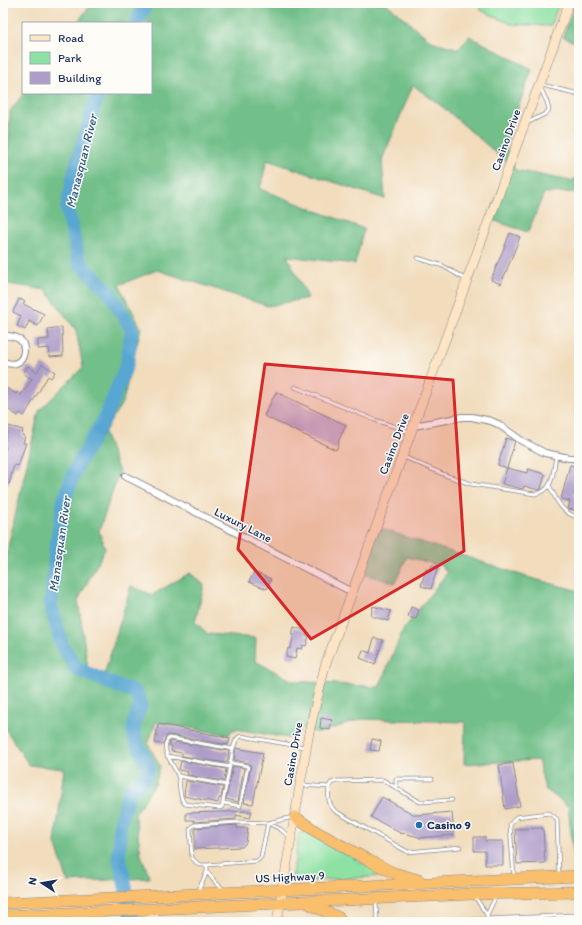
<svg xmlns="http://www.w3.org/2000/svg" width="582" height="925" font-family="Itim,sans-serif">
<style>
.green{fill:#8de1a3;stroke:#548880}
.forest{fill:#72bf89;stroke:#467774}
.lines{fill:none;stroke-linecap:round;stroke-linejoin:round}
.river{stroke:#59a6d2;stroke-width:14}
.building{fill:#af9dc9}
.lane-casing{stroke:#86868d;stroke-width:4.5}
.street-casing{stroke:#86868d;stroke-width:8}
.secondary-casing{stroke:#86868d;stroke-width:10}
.highway-casing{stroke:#86868d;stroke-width:12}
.lane{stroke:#fff;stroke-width:3}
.street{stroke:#fff;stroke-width:6}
.secondary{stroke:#fde5c5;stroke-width:9}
.highway{stroke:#f9bf6d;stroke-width:11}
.marked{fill:#d62828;fill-opacity:0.2;stroke:#d62828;stroke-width:3;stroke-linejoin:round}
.poi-dot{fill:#1f6fb2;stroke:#fdfcf7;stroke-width:1.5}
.labels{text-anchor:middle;stroke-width:3;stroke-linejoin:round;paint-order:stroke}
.street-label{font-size:12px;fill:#1b2f5e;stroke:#fdfcf7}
.poi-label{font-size:12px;font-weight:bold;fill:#1b2f5e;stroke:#fdfcf7;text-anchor:start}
.water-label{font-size:13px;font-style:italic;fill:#315987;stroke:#fdfcf7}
</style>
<rect width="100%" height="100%" fill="#fdfcf7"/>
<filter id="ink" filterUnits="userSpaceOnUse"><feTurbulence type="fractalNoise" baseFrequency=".025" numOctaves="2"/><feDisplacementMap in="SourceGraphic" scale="8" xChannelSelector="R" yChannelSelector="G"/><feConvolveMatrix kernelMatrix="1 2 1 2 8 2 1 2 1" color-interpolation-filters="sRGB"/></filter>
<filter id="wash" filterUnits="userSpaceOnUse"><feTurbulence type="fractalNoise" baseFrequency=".012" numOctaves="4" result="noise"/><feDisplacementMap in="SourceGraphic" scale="16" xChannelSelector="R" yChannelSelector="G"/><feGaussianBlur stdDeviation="0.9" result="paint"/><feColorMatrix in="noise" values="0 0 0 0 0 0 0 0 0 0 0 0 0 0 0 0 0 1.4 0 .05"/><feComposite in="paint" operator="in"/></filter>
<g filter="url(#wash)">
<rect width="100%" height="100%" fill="#f1dcbc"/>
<path class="green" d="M479,3H559L551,26L511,24L481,10Z
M302,832L308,833L384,875V876L307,881L306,878H302L303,881H294L292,880L299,833Z"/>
<path class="forest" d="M92,3H386L431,41L459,49L469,36L532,69L505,144L515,170L571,181L579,177V192L544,193L528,232L489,219L509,164L444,108L413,85L382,160L385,199L267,160L260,189L364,229L355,264L287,256L308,298L268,306L157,270L119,285L141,328L123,401L104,433L119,472L99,531L105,549L78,600L88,669L102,682L131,586L152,595L190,573L204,585L195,622L208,634L256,638L255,661L293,681L379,687L403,630L447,573L442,566L407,557L395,583L363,574L379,528L527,577L579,591V859H574L568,806L545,789L538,760L464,764L465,722L362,719L318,733L301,727L299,734L295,738H288L236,729L231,731L229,735L156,722L148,744L160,766L155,784L135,814L141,855L150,878L68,882L55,843L64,769L29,765L3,725V569L39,411L83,367L76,330L46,290L3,283V228L5,227L10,111L24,93H151V23H77Z
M575,3H579V44L563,37Z"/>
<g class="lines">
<path class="river" d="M136,23L147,3
M99,93L93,109L75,170L67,208L79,262L110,293L132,330L127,364L106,416L77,466L64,500L56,547L51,605L62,645L77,669L115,685L135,692L141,704C126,737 136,738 149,767L144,779L130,790L120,824L119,856L133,922"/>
</g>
<g id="blocks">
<path class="building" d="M510,233L520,237L501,284L491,280Z
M19,299L25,301L23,304L44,314L38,326L29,321L25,330L17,326L21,316L13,312Z
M62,327L63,356L50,357L49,348L38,349V340L49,339L48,329Z
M42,364L55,372L51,378L48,376L24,416L20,413L18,416L3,406V386L16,394L17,392L21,395L32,379L23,373L28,366L37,372Z
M276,392L346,425L338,442L339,443L336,450L264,416Z
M9,426L23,430L22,435L25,436L23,443H26L18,466L14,465L9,484L3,482V456L6,447L3,446Z
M506,438L515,441L507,468L498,465Z
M570,465L579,467V475L574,495L579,497V511L568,509L570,501L561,499Z
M507,468L527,473L528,469L545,474L541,489L538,490L524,486L523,489L502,484Z
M432,565L438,567L431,589L421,586L426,569L430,570Z
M254,572L271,579L267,589L249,582Z
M373,606L391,611L388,621L371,616Z
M411,607L419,610L416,619L408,617Z
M294,627L307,631L306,635L309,636L306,646L303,645L302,649L297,648L295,659L286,657L288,648L290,649L294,635L292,634Z
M374,638L383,640L375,664L360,658L363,650L370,653Z
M321,718L332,720L330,730L320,728Z
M158,724L230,738L228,745L170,735L166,736L163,744L155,743Z
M372,739L381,741L379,751L370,750Z
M170,741L229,751L227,763L182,756V753L171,751L172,746H169Z
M236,748L263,753L253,804L244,803L251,765L249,763L234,760Z
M181,761L226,769L224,781L187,775L188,772L179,770Z
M513,763L520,806L505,809L499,765Z
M233,766L244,768L238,802L226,799Z
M186,781L223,787L221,798H219L218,803L184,796Z
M382,797L413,814L417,815L452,812L454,835L419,838V837L403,833L402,834L371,817Z
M252,811L250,818L236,815V819L194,822V820H186V813Z
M237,825V828H248L246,843L242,847L195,849V828Z
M543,828L545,863L517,864L515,829Z
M474,837H485V841H503V865H485V851H474Z"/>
</g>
</g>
<g filter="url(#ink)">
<use href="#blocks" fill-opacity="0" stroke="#86868d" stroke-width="1"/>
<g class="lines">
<defs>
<path id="lane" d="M541,85L579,94
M527,123L545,114L549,110L547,102L540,87
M418,258L443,266L465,279
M295,387L375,420L411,432
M404,457L445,475L471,484L535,494C554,492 553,471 556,456
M549,485C556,499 562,515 579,517
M233,749L222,807L219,808L185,804C178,797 181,785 178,776C175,765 158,749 169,738L233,749C235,744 235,738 241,736L304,747
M167,756L230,767
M178,776L227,785
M301,785L329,787C328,797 328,804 335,811L408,852L460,847
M329,787L331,783L337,781L383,780L420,802L452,800
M396,788V779H432
M224,803L240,806L248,766L231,763
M268,823L280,829L290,837
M207,865H199L192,858L190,829L194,825L239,822L268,823L293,817
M207,872L216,883L223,889
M514,878L510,825L516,817L549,813L557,819L559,875
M198,891L207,872V865L257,861L261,857L268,823
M496,896L487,915V919L578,915L579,922
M475,897L487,915
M376,902L377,922
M570,915V922
M425,922L487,919V922"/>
<path id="street" d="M3,335C8,336 14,336 19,339C27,345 25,360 16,363C11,365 7,363 3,362
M414,426L462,417H472L491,421L498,424L522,441L545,453L569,458H579
M125,476L352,592"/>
<path id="secondary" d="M277,922L309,732L325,666L569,3"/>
<path id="highway" d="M295,817L317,832L370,861L394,873L419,880
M3,903L579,876
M308,903L339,918L343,922
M3,916L473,894L579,892"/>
</defs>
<use href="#lane" class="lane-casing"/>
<use href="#street" class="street-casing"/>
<use href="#secondary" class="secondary-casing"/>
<use href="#highway" class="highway-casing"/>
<use href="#lane" class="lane"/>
<use href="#street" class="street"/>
<use href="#secondary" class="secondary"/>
<use href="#highway" class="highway"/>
</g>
</g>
<path class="marked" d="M265,364L453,380L464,551L311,639L238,549Z"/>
<circle class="poi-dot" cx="419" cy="825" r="4"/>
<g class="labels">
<g class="street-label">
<text transform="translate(506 140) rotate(-70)" y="4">Casino Drive</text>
<text transform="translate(394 444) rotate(-69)" y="4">Casino Drive</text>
<text transform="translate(243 525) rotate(27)" y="4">Luxury Lane</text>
<text transform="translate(293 754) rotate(-80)" y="4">Casino Drive</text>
<text transform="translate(290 877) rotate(-3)" y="4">US Highway 9</text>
</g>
<g class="poi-label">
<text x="427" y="829">Casino 9</text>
</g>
<g class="water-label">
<text transform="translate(81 161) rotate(-76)" y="5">Manasquan River</text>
<text transform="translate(59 544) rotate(-82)" y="5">Manasquan River</text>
</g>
</g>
<rect width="582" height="925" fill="none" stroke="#fdfcf7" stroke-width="16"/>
<rect x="22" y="22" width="130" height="72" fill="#fdfcf7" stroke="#a3aaba"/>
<rect x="30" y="35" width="20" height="6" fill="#fde5c5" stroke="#a3aaba"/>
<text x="58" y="42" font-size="12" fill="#1b2f5e">Road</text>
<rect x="30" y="52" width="20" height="12" fill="#8de1a3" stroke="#a3aaba"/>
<text x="58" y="62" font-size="12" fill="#1b2f5e">Park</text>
<rect x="30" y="72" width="20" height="12" fill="#af9dc9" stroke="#a3aaba"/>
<text x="58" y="82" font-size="12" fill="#1b2f5e">Building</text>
<g transform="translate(42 883) rotate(282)" stroke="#fdfcf7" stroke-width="3" paint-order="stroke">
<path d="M0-3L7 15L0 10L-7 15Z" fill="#1b2f5e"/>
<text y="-6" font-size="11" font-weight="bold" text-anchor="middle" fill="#1b2f5e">N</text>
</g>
</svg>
